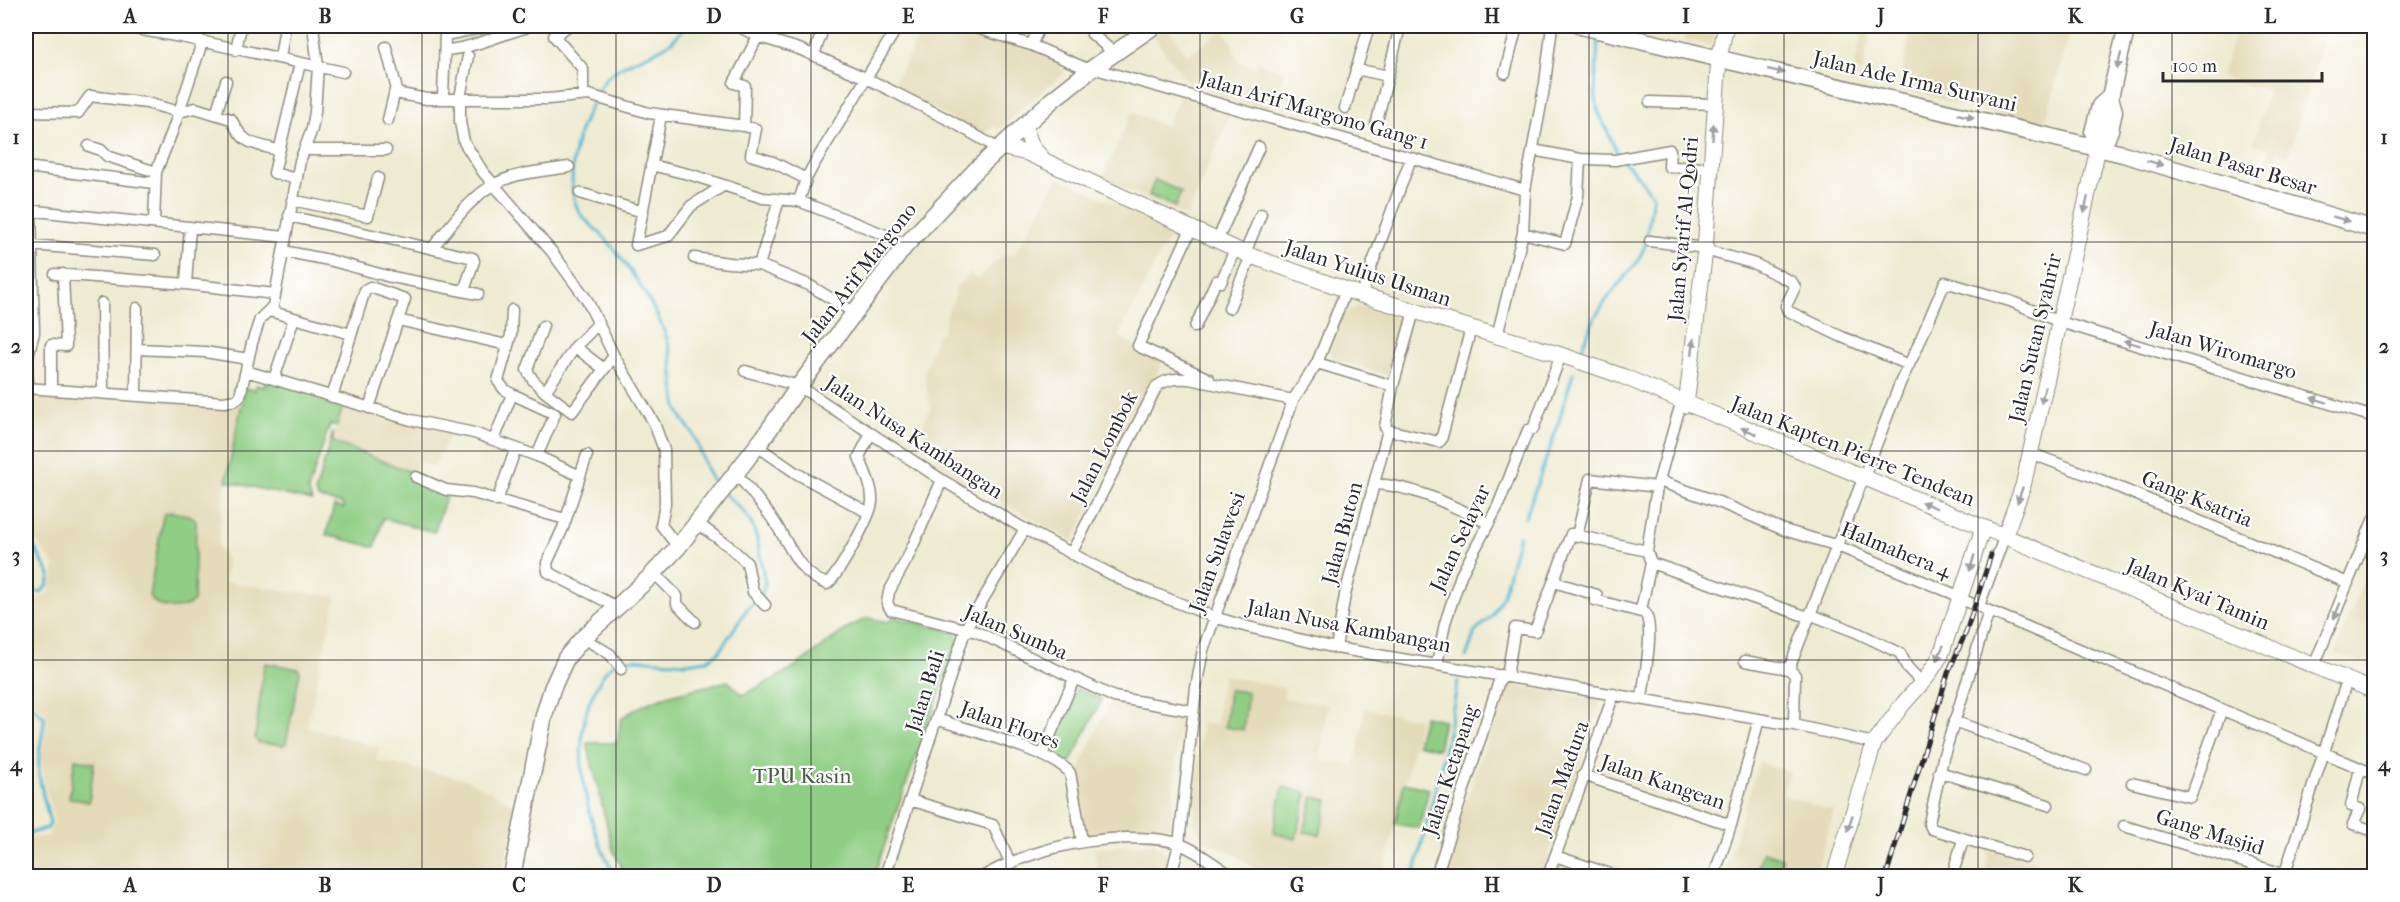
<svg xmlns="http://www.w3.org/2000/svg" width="2400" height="902" font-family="'IM FELL French Canon',serif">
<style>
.built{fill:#e4dbba}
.green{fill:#8fce84;stroke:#5d7c58;stroke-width:1.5}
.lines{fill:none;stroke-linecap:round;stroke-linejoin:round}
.stream{stroke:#50b6cf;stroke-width:3}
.street-casing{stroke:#8d8b7f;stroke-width:13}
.secondary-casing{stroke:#8d8b7f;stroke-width:17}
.primary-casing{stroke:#8d8b7f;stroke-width:19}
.street{stroke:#fff;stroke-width:10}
.secondary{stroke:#fff;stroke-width:15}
.primary{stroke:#fff;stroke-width:16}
.rail-casing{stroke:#2b2b2b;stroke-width:5}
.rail{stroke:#fff;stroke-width:3;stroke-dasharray:9;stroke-linecap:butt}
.oneway{fill:#a0a0a0}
.grid{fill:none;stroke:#2b2b2b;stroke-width:1.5;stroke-opacity:0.55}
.labels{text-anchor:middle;stroke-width:4.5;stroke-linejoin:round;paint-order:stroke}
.street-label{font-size:21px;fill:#2b2b2b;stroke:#fff}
.park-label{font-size:21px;fill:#495c46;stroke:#fff}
.neatline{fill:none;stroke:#2b2b2b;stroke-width:2}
.grid-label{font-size:20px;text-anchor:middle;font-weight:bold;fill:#2b2b2b}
</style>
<rect width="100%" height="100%" fill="#fff"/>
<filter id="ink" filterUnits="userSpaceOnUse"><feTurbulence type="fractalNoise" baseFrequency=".0167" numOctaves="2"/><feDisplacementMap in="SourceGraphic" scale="12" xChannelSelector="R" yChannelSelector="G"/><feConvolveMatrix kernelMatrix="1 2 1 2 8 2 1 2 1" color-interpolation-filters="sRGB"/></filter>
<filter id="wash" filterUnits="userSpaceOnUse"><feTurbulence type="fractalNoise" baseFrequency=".008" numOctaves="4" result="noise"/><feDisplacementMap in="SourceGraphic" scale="24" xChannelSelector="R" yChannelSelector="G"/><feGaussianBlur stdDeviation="1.35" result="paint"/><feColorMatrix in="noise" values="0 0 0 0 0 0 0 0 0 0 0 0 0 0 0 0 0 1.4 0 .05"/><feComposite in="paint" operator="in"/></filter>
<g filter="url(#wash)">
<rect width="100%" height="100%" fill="#efebd3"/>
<path class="built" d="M924,26H961L1050,55L1065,72L999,129L995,126L983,135L892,87Z
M1167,26L1187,55L1223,30L1234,45L1232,48L1242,63L1256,67L1257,61L1284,72L1267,112L1208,95L1209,91L1202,82L1192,88L1153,36Z
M1687,26H1717L1713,42L1710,45L1684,39Z
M1863,26H1872L1862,72L1854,70Z
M1878,26H2071L2045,125L1899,89L1910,32Z
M2238,26H2327L2289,155L2277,151L2267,184L2261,182L2270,149L2253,143L2268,91L2220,76Z
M1180,95L1232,109L1187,217L1102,179L1132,112L1166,127Z
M1058,177L1172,231L1118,336L1163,360L1073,541L932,465L943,443L920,430L930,408L924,372L936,336L943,330L947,313L956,295L955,288L970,273L977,279L1003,255L1014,254L1026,237Z
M1360,306L1403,319L1388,375L1333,359L1328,346L1338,318L1345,312Z
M26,391L101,394L241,406L224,492L218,545L228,563L224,582L336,597L307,727L379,747L377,761L465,779L505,799L519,810L500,876H26V839L48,836L54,821L45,787L41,757L46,731L45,711L26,696V595L40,598L50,591L55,567L31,534L37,508L26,487Z
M344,403L451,433L433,467L420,461L414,473L332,442Z
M2374,553V668L2335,653Z
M1223,675L1285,688L1284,698L1328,705L1319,760L1355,766L1365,709L1420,719L1383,876H1266L1239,857L1203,839L1194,822L1201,723L1216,725Z
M1507,684L1601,700L1541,876H1439Z
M1113,702L1181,715L1170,825L1160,833L1091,835L1086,832L1075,780L1107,706Z
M1759,762L1790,772L1782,795L1834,811L1815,876H1723Z
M1153,843L1168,855L1167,873L1164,876H1129L1122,871L1117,876H1098L1094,849Z
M1989,850L2041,864L2040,871L2057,876H1985Z"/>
<path class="green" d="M1155,180L1181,192L1175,207L1149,195Z
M266,379L344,403L337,426L330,424L308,490L312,501L226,481L245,388L255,390L256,385L264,387Z
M333,432V442L414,473L448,492L434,532L383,518L375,547L326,535L334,506L344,508L343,504L318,498L315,493Z
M172,512L191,516L196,520L194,601C182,612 158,610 149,596L163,516L165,513Z
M893,617L955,632L958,640C931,719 900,797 874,876H626L613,850L587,743H617L621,719C651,695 692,690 728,681L743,695L789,671L849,627L868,618L889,622Z
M266,663L298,669L300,672L286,743L284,745L259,743L255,739L264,665Z
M1076,689L1100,698L1101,701L1070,763L1048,752Z
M1229,690L1248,692L1243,730L1225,727Z
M1424,716L1444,720L1438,749L1417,744Z
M75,759L94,763L89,802L69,798Z
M1404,783L1429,789L1419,828L1395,824Z
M1283,787L1307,793L1296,839L1273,833Z
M1313,797L1328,800L1320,835L1304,832Z
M1763,852L1782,858L1777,876H1755Z"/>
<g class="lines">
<path class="stream" d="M684,26C669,56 628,55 606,79C598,88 586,116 581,128C573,148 568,188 577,208C582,220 597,229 605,238C627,264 648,295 662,326C674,351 672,380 677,407C679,417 688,425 693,434C702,451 705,474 718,488
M1598,41L1595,91L1598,111L1619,157
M1579,355L1595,317L1609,296L1638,261L1645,246L1653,196C1646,187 1633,168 1624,162
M26,494L28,496L31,508L26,524
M1525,518L1556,431L1573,373
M26,533L50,575L48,585L41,592L26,590
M1466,657L1475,632L1492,616L1503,595L1519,536
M620,661L634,659L686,663L707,660L719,652L747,609L761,596L765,583L757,539L752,525L745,513L725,494
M614,664C605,669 602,677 597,686C566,742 586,823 615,876
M26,700L44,717C44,731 40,743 39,756C37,778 45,802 50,823L48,828L26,834
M1414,876L1444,754L1458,681"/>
</g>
</g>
<g filter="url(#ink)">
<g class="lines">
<defs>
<path id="street" d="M87,26H120L181,37L343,72
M568,26L554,36L583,69V95
M737,26L760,37L799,49L868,79L949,120L999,149
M883,26L896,30
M970,26L1031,45L1090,70
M1097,26L1092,34L1114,53
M197,41L200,26
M1031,45L1040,26
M386,47L396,86L388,120
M236,50L241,26
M445,50C470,49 499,35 525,28
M814,55L824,26
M468,56L460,98V122L464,142L483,172L552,252L587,300L614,356L654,423L664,450L665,504L661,525L678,547
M280,58L285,26
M1092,68L1525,190
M1356,69L1388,76L1400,26
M1505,73L1517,26
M395,93L427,99H548L589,95L649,113L744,126L756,129L751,155L773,162L806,179
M443,98L445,35L481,28V26
M1650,102L1715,104
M1345,108L1369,26
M26,112L78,113L90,96L147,103L179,112L195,108L231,119C244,145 251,143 278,150
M216,114L226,81
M661,116L636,245L668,236L691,206L723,186
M1376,125L1388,76
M744,126L745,86L734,83L758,36
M89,146L101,150L107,156L156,172
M304,150H386
M1533,150L1580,159L1615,160L1670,150L1669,167L1711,168
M651,165L692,175L763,198L799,201L893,238L905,246
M26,167L154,183
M296,179L274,173L300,63
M580,193L643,212
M292,200L368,216L378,178
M799,201L806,179L813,166L898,26
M26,210L285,237
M289,216L473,258L474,261L464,291
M154,222L156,172L172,132L202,43
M1191,229L1138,346L1209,379
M1523,233L1565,244L1578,196L1580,159
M1217,241L1259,147
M1650,241L1705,248
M31,245L155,255
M432,248C449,228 471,196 495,184C517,172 545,171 569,167
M1705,250L1755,264L1792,282L1795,287L1786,306L1788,311L1842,337L1909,365
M283,251L329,260L387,276L478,294
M1245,253L1261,214
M694,258L729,263L759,265L809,285L855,313
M759,265L779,200
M55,274L186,284L275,294
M186,284L190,227
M1361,295L1411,158
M102,303L103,392
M1229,308L1251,256
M269,311L351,334
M398,320L507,345
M543,326L527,370L533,380L545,392L575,347L599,323
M1195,327L1216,281L1221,282L1235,249
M1497,336L1523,233L1525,190L1545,83L1552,26
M575,347L604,369
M137,349L205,352L248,359
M1317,363L1393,386
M246,371L411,420L474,433L537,456L580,476L563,528L547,563L548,572L617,607
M745,371L799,386L942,480L1021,527L1128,583L1214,617L1248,627L1336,648L1794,725L1874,743
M274,379L294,318
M26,388L224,402L236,400L240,396L252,343L260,319L273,306L300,161L312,129L315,112L318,66L313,26
M27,388V359L34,333L31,210
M51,389V345L66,346L63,274
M545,392L572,412L614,356
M512,394L555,414L537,456
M136,395L137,308
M332,397L365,290L370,287L405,299L369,408
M1388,430L1439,442L1441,440L1471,328
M1388,430L1385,427L1393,386L1414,311
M494,440L512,394L504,389L498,381L511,335L512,310
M757,446L796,473L869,513
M2030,453L2101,480L2348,583
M736,473C748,488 760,502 771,517C789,541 796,573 827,584C838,576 871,516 872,502C873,487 864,470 859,457L871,433
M580,476L587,455
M416,477L446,490L473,493L565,519
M942,480L908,557L889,592L887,603L891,610L977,632L1114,697L1193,711
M1659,481L1721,503L1784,530L1835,545L1954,594L1961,599L2374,774
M1375,484C1416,486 1452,506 1488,523
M497,501L516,448
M697,523L730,547L747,563L753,592L765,605
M1577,536L1590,479L1657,487
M1071,554L1157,386C1168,379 1176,378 1189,379L1293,400
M1651,563L1808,617
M654,573L677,596V604L695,622
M1554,582L1597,595L1595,600L1645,613C1655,627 1644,679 1642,698
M1979,606L2005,535
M1641,610L1651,563L1647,551L1657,487L1681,403
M1989,611L1943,758L1929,823L1932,829L2025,857
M1809,614L1856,632L1900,653L1907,667L1923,684
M583,638L610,654L621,669
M1336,648L1345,595L1388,430
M1745,661L1789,669
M1437,664L1445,623L1461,575L1498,506L1528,430L1533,429L1561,355
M2314,666L2374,518
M1789,669L1901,381L1917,348L1945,282L2010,301L2060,322L2374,417
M1789,669L1795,675L1794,725
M1507,676L1515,628L1535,631L1571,534L1647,551
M936,719C963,728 1056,753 1070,773L1082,841
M1954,721L2086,770
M1042,755L1074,679
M2360,769L2351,806L2360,809L2353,824L2374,831
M1939,772L2048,805
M1583,775L1731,825
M2132,783L2190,797L2222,709
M910,800L993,825L1010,862
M2124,826L2290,876
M1555,856L1616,876
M885,876L966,628L1025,529
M984,876C1029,851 1074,840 1126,838C1142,838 1161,838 1177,843C1197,850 1215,865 1232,876
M1171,876L1179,844L1196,688L1203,650L1293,400L1317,363L1346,290
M1436,876L1501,675
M1548,876L1614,694
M1714,876L1731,825L1759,719
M1952,876L1963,840
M2284,876L2347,680"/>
<path id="secondary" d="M1024,125L1032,147L1043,159
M1001,147L1027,153L1045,161L1251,256L1361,295L1561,355L1622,376L2374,691
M1686,405L1705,250L1719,58L1726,26
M2005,535L2023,486L2098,148
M1834,876L1874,743L1903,704L1927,677L1941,655L1983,528"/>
<path id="primary" d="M1581,26L2123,154L2374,229
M2098,148L2107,138L2110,130L2114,111L2110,97L2127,26
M2098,148L2093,132L2100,106L2110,97
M512,876L544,715L552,689L566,658L583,638L650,577L678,547L764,437L799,386L905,246L976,170L1052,100L1090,70L1154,26"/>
</defs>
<use href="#street" class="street-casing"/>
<use href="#secondary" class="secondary-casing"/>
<use href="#primary" class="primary-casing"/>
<use href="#street" class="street"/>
<use href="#secondary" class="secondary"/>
<use href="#primary" class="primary"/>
<defs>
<path id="rail" d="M1886,876L1948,673L1966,632L1991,555"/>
</defs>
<use href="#rail" class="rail-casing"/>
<use href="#rail" class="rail"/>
</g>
<defs><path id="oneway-solid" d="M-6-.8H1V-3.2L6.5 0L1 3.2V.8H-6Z" transform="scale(1.5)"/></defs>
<g class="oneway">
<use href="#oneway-solid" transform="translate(2119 61) rotate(104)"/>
<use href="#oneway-solid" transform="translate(1776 71) rotate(13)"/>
<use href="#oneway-solid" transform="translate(1966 116) rotate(13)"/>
<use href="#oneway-solid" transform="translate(1713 132) rotate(-86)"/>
<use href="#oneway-solid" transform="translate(2155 163) rotate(17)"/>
<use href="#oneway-solid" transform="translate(2086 205) rotate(102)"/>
<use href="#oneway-solid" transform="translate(2341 219) rotate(17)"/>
<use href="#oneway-solid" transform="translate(2132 343) rotate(-163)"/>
<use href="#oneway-solid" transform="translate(1693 347) rotate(-84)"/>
<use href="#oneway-solid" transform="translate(2043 395) rotate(103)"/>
<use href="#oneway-solid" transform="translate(2319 400) rotate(-163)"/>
<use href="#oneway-solid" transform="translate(1749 431) rotate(-158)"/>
<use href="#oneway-solid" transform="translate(2020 495) rotate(109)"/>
<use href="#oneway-solid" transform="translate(1929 505) rotate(-157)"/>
<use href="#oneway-solid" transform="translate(1972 563) rotate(107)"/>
<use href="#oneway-solid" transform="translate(2337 611) rotate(112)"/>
<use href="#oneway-solid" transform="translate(1940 653) rotate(115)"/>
<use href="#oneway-solid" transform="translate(1850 823) rotate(107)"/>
</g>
</g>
<path class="grid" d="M228,26V876M422,26V876M616,26V876M811,26V876M1006,26V876M1200,26V876M1394,26V876M1589,26V876M1784,26V876M1978,26V876M2172,26V876M26,242H2374M26,451H2374M26,660H2374"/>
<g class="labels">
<g class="street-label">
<text transform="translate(1915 81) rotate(13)" y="7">Jalan Ade Irma Suryani</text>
<text transform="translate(1314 110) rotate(16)" y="7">Jalan Arif Margono Gang 1</text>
<text transform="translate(2243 166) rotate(17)" y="7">Jalan Pasar Besar</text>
<text transform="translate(1683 229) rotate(-85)" y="7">Jalan Syarif Al-Qodri</text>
<text transform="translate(859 273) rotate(-52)" y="7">Jalan Arif Margono</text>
<text transform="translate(1368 273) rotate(18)" y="7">Jalan Yulius Usman</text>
<text transform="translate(2035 338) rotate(-77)" y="7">Jalan Sutan Syahrir</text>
<text transform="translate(2223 350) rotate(17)" y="7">Jalan Wiromargo</text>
<text transform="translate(914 437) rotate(33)" y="7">Jalan Nusa Kambangan</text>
<text transform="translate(1104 447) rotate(-63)" y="7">Jalan Lombok</text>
<text transform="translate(1853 451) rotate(22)" y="7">Jalan Kapten Pierre Tendean</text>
<text transform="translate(2197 499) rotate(22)" y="7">Gang Ksatria</text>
<text transform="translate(1342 533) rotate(-75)" y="7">Jalan Buton</text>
<text transform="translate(1460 538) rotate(-65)" y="7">Jalan Selayar</text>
<text transform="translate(1896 550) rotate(22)" y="7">Halmahera 4</text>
<text transform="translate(1217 552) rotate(-70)" y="7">Jalan Sulawesi</text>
<text transform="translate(2198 594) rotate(23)" y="7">Jalan Kyai Tamin</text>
<text transform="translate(1349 626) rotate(11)" y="7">Jalan Nusa Kambangan</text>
<text transform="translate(1016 632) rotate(23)" y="7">Jalan Sumba</text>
<text transform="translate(925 691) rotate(-72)" y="7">Jalan Bali</text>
<text transform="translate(1010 725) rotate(20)" y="7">Jalan Flores</text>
<text transform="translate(1450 770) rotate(-72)" y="7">Jalan Ketapang</text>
<text transform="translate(1562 778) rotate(-70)" y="7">Jalan Madura</text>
<text transform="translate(1663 782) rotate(19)" y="7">Jalan Kangean</text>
<text transform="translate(2210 832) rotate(17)" y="7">Gang Masjid</text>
</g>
<g class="park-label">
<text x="802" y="783">TPU Kasin</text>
</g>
</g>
<rect width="2400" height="902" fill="none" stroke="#fff" stroke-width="66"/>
<path d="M2163 72v9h159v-9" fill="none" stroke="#2b2b2b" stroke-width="3"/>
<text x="2172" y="72" font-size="18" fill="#2b2b2b" stroke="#ffffff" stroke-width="4.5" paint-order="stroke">100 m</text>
<rect x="33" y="33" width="2334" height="836" class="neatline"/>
<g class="grid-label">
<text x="130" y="23">A</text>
<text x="325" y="23">B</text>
<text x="519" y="23">C</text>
<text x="714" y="23">D</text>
<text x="908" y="23">E</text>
<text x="1103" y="23">F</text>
<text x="1297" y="23">G</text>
<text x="1492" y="23">H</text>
<text x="1686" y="23">I</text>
<text x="1881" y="23">J</text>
<text x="2075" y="23">K</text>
<text x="2270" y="23">L</text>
<text x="16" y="144">1</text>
<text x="2384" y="144">1</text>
<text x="16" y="353">2</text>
<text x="2384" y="353">2</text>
<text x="16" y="562">3</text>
<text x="2384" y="562">3</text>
<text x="16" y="771">4</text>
<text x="2384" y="771">4</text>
<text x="130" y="892">A</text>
<text x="325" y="892">B</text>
<text x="519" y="892">C</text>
<text x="714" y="892">D</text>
<text x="908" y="892">E</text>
<text x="1103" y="892">F</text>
<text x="1297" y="892">G</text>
<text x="1492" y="892">H</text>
<text x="1686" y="892">I</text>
<text x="1881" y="892">J</text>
<text x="2075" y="892">K</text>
<text x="2270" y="892">L</text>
</g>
</svg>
